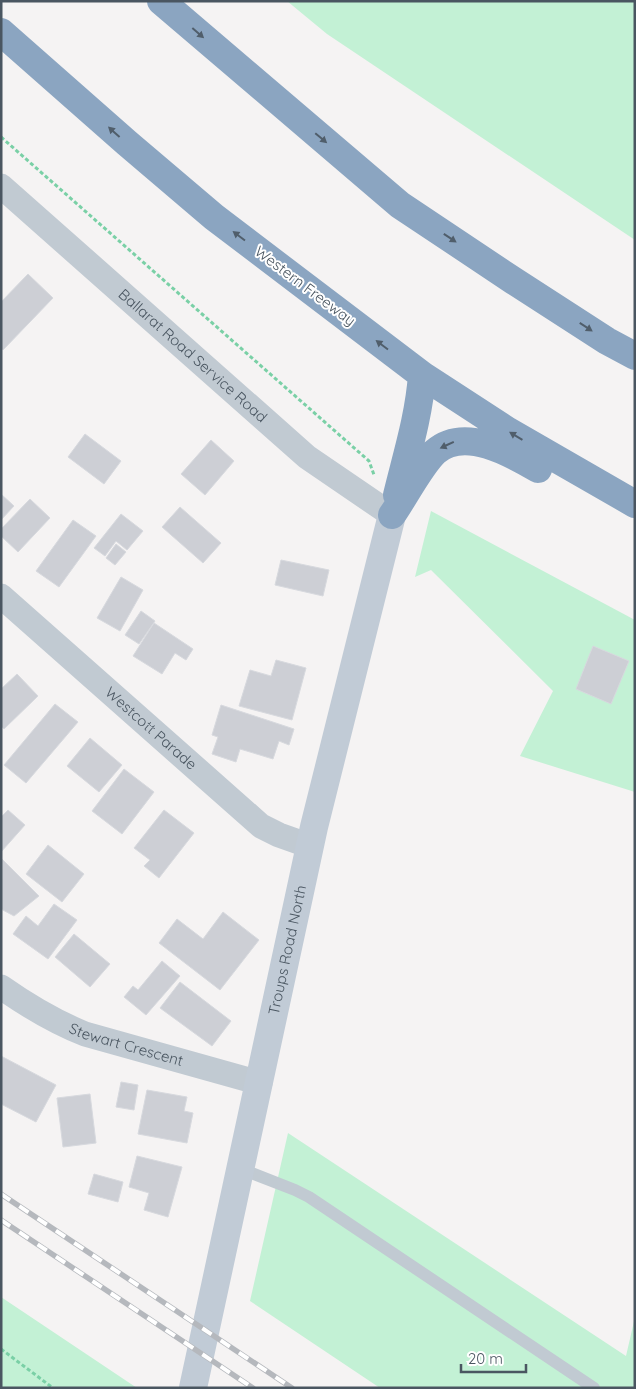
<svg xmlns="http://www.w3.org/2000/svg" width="636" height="1389" font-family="Quicksand,sans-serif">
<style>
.green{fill:#c3f1d5}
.building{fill:#cdcfd5;stroke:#d7d9de}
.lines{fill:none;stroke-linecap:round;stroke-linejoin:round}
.path{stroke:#7ad0a6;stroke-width:3;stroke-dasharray:4 2.5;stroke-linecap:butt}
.lane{stroke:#c1cad2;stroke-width:12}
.street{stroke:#c1cad2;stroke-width:25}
.secondary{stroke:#c1cbd6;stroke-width:28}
.highway{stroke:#8ba5c1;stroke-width:28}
.rail-casing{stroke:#b5b8bd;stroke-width:5.5}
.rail{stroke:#fff;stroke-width:4;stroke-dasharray:11;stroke-linecap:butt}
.oneway{fill:#505e6b}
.labels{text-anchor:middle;stroke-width:4;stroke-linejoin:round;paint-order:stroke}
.street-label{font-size:15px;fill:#4a5661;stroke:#fff}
</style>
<rect width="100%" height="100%" fill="#f5f3f3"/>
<path class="green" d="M287,1H635V240L327,34Z
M431,511L635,620V792L520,756L553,691L431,570L415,577Z
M288,1133L626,1356L635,1317V1388H380L250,1301Z
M1,1297L137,1388H1Z"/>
<path class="building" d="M28,274L53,298L3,350L1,348V302Z
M85,434L121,461L104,484L68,457Z
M211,440L234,461L205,495L181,474Z
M1,494L14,506L1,520Z
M30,499L50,518L18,552L1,536V529Z
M180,507L221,543L203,563L162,527Z
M121,514L143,531L127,550L116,541L105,556L94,548Z
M73,520L96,536L59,587L36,571Z
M116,544L126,552L115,565L106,558Z
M281,560L329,570L323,596L275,585Z
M121,577L143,590L120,631L97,618Z
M141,611L155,621L139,644L125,635Z
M154,623L193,649L186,660L175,653L162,674L133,656Z
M593,646L629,661L611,704L576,689Z
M276,660L306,668L292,720L239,706L250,670L271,676Z
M17,674L38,696L4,729L1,726V689Z
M55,704L78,722L26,783L4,765Z
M221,705L294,729L289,745L279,741L273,759L240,749L236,762L212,754L218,737L212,735Z
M90,738L122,765L99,792L67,766Z
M124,769L154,792L122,834L92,811Z
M8,810L25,825L1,852V817Z
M164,810L194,833L159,878L144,866L150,860L134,848Z
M48,845L84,874L62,902L26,874Z
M2,859L39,896L14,916L1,909Z
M54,904L77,920L48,959L13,934L26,916L38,926Z
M223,912L259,940L220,990L159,943L177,919L203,939Z
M74,934L110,964L90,987L55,957Z
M162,961L180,976L146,1015L124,997L133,986L138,990Z
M180,982L231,1021L212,1046L160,1008Z
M1,1056L56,1085L36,1122L1,1104Z
M121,1082L138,1085L134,1110L116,1107Z
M147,1090L187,1097L184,1111L193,1113L187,1143L138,1134Z
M90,1094L96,1143L63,1147L57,1098Z
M137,1156L182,1167L168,1217L144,1210L149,1193L129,1187Z
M94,1174L123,1182L118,1202L88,1194Z"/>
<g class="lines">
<path class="path" d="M1,137L369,461L374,475
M1,1349L53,1388"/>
<path class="lane" d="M241,1169L295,1190L309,1197L594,1388"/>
<g class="street">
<path id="s1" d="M1,186L307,457L392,515"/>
<path id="s2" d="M1,596L261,826L279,835L310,846"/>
<path id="s3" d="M1,987C28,1006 55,1022 85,1034L260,1083"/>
</g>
<path class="secondary" id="s4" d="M193,1388L314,827L392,515"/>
<path class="highway" d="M161,1L400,205L514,281L607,341L635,356
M1,32L127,143L214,217L422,375L508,431L635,504
M397,495C407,454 419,416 422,375
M392,515C404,498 421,465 435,452C464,426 511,453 538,469"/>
<defs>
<path id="rail" d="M1,1194L292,1388
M1,1220L253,1388"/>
</defs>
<use href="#rail" class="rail-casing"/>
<use href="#rail" class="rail"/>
</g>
<defs><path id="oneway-solid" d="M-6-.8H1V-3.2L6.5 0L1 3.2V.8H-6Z" transform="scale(1.25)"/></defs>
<g class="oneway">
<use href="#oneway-solid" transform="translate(198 33) rotate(41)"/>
<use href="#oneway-solid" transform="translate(114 132) rotate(-138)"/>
<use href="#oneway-solid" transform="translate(321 138) rotate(40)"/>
<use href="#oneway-solid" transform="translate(239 236) rotate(-143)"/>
<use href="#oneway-solid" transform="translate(450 238) rotate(34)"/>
<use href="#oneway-solid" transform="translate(586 327) rotate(33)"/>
<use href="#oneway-solid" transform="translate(382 345) rotate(-143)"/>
<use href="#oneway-solid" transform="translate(516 436) rotate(-149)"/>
<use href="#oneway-solid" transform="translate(447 445) rotate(155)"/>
</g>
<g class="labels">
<g class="street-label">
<text transform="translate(305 286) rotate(37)" y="5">Western Freeway</text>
<text dy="5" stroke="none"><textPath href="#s1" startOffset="256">Ballarat Road Service Road</textPath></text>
<text dy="5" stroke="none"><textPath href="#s2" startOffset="200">Westcott Parade</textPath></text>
<text dy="5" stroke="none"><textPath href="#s4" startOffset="448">Troups Road North</textPath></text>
<text dy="5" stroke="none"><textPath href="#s3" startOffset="139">Stewart Crescent</textPath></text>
</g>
</g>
<rect width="636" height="1389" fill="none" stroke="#4a5661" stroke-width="5"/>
<path d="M461 1364v8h65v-8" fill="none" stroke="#4a5661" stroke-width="2.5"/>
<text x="468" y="1364" font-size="15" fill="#4a5661" stroke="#ffffff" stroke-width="4" paint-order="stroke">20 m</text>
</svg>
